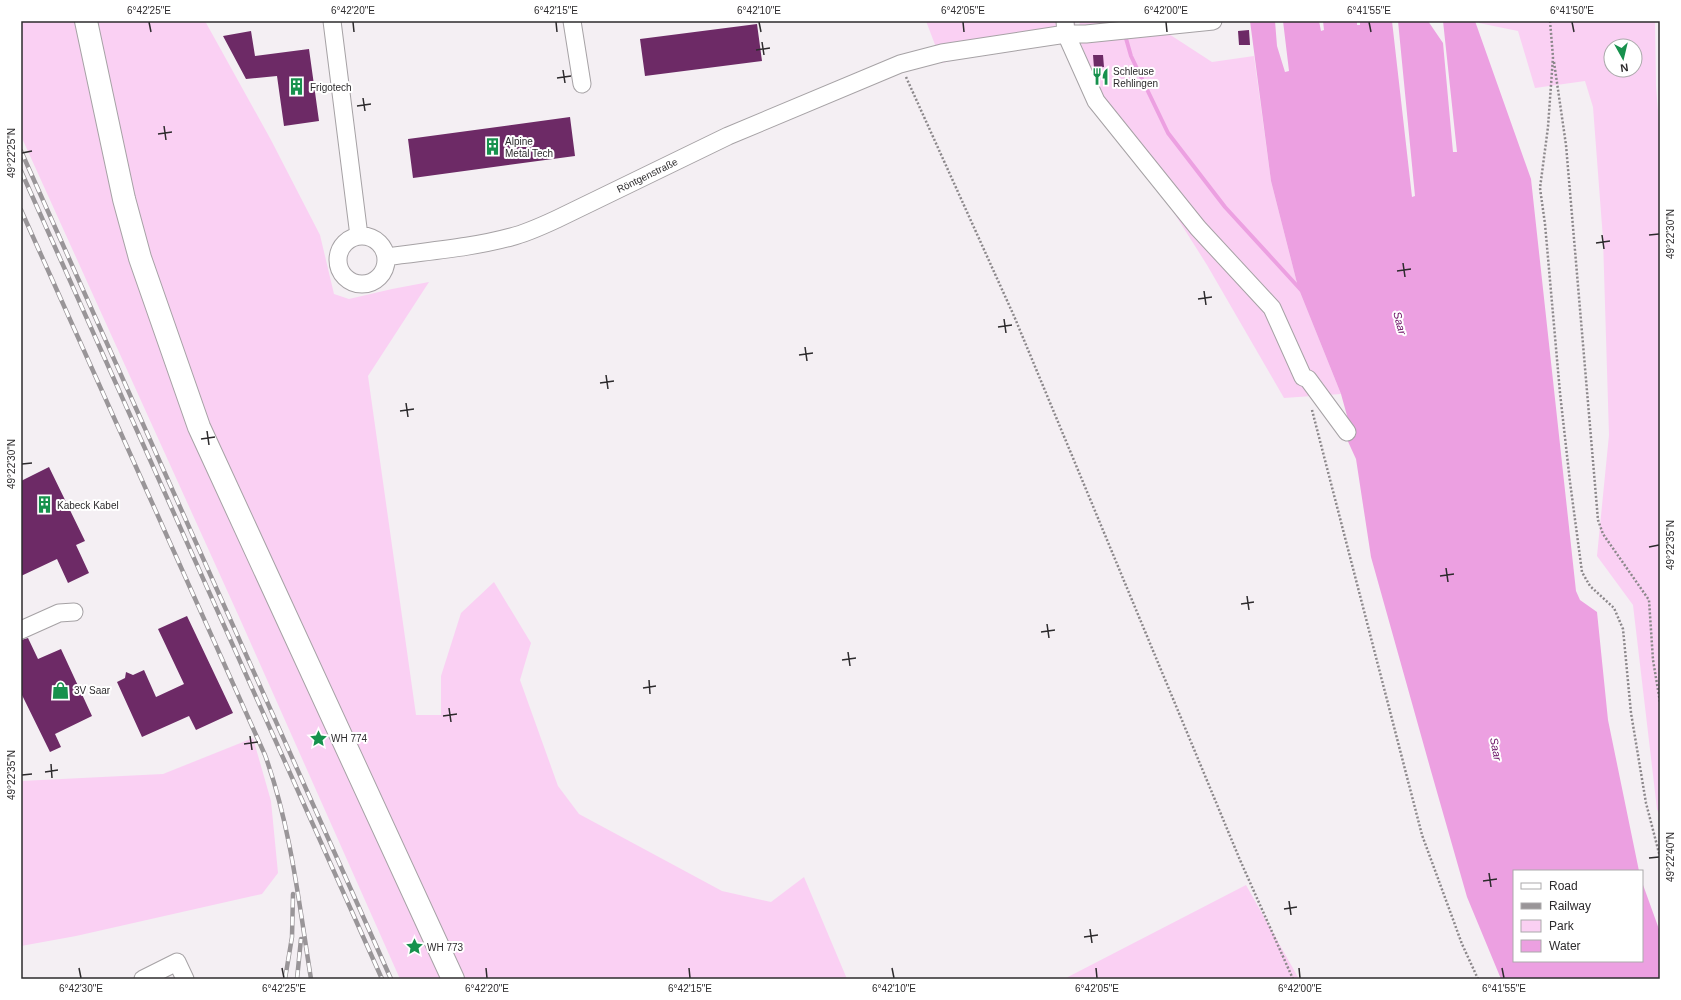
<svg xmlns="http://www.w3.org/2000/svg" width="1681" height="1000" font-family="Helvetica,sans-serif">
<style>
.green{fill:#fad0f3;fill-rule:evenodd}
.water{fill:#eca0e1}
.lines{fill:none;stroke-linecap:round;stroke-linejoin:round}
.stream{stroke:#eca0e1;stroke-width:4}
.building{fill:#6d2a66}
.minor-casing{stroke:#a6a2a5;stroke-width:19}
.major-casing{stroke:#a6a2a5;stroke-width:24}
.path{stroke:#8b878a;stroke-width:2.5;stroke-dasharray:2 2;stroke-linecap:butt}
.minor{stroke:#fff;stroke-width:17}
.major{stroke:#fff;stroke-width:22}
.rail-casing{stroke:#999598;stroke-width:4.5}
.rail{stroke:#fff;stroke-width:3;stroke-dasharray:9;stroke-linecap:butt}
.ticks{fill:none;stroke:#2d2b2d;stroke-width:1.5}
.labels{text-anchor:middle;stroke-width:4;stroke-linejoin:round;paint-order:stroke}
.poi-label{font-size:10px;fill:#2d2b2d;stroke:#fff;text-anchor:start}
.street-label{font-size:10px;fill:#2d2b2d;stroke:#fff}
.water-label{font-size:11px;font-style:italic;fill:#680c61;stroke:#fff}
.neatline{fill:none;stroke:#2d2b2d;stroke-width:1.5}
.ticks-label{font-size:10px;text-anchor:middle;fill:#2d2b2d}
</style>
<rect width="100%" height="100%" fill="#f4eff3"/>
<path class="green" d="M21,21H205L271,140L320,235L334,294L349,299L392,289L429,282L368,376L416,715H441V676L461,613L494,582L531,643L520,680L558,786L579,814L722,891L771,902L804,877L847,979H400L240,619L21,136Z
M926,21H1075L1076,30L1152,23L1212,62L1254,56L1271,181L1298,287L1341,394L1284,398L1207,265L1105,104L1076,31L942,63Z
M1080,21H1135L1079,27Z
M1479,21H1655L1656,86L1660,136V817L1657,809L1633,605L1597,556L1609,435L1603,239L1593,107L1585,81L1535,88L1518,31L1479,23ZM1611,46H1635V70H1611Z
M253,738L271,801L278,873L262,894L76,936L21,946V781L163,774Z
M1246,885L1299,979H1064Z"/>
<path class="water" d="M1250,21H1275L1277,46L1285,72L1289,71L1283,21H1319L1321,31L1324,30L1323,21H1357V25H1360V21H1392L1412,197L1415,196L1398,21H1428L1443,43L1453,152H1457L1443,21H1475L1531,179L1576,591L1580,600L1597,612L1608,720L1639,871H1514V961H1642V882L1660,932V979H1501L1467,897L1431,771L1371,557L1356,459L1345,435L1351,430L1341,394L1298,287L1271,181Z"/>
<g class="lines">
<path class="stream" d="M1125,35L1131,56L1168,133L1225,207L1301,290"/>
</g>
<path class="building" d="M757,24L762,61L645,76L640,39Z
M1249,30L1250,45H1239L1238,31Z
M251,31L255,56L309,49L319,121L284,126L277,76L246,79L223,36Z
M1093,55H1103L1104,67L1094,68Z
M570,117L575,156L413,178L408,139Z
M49,467L85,541L76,545L89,573L68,583L57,559L21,576V481Z
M187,616L233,713L196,730L189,716L142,737L117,682L125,678L126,672L133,675L144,670L156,697L184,684L158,629Z
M28,638L38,659L61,649L92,716L55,734L61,747L50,752L21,693V640Z"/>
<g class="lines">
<defs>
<path id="minor" d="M332,21L359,236
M572,21L582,84
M1065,21L1066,34L1096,101L1198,228L1272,308L1303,377L1308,379L1347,432
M338 260a24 24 0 1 1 48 0a24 24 0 1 1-48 0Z
M386,257C427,251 471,248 511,237C527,233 542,226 557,219L728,136L900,64L942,53L1066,34H1086L1213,21
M21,630L59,613L74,612
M143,979L177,962L185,979"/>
<path id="major" d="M86,21L124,199L140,258L199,427L453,979"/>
</defs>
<use href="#minor" class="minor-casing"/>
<use href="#major" class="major-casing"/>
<path class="path" d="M1550,21L1553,57L1548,127L1540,188L1545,224L1560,393L1570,482L1582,572L1590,586L1614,608L1623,629L1631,713L1646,803L1660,857
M1554,62L1566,145L1598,520L1603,534L1649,600L1653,660L1660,702
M906,77L1014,316L1240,860L1293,979
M1312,410L1422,835L1462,944L1478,979"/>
<use href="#minor" class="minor"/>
<use href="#major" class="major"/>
<defs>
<path id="rail" d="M21,151L391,979
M21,171L382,979
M21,210L265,755C291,827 299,904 311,979
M285,979L292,937L293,894
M297,979L301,939"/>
</defs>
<use href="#rail" class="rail-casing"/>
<use href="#rail" class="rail"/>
</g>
<path class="ticks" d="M149,22L151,32M353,22L354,32M556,22L557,32M759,22L761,32M963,22L964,32M1166,22L1167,32M1369,22L1371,32M1572,22L1574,32M762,42L764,55M756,50L770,48M563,70L565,83M557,78L571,76M363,98L365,111M357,106L371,104M164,126L166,140M158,134L172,132M22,153L32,151M1602,235L1604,249M1649,235L1659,234M1596,243L1610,241M1403,263L1405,277M1397,271L1411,269M1204,291L1206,305M1198,299L1212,297M1004,319L1006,333M998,327L1012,325M805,347L807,361M799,355L813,353M606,375L608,389M600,383L614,381M406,403L408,417M400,411L414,409M207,431L209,445M201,439L215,437M22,464L32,463M1649,547L1659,545M1446,568L1448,582M1440,576L1454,574M1247,596L1249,610M1241,604L1254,602M1047,624L1049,638M1041,632L1055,630M848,652L850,666M842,660L856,658M649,680L650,694M643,688L656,686M449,708L451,722M443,716L457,714M250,736L252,750M244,744L258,742M51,764L52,778M45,772L58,770M22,775L32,774M1649,858L1659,857M1489,873L1491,887M1483,881L1497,879M1289,901L1291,915M1284,909L1297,907M1090,929L1092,943M1084,937L1098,935M79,968L81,978M282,968L284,978M486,968L487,978M689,968L690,978M892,968L894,978M1096,968L1097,978M1299,968L1300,978M1502,968L1504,978"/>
<defs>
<symbol id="restaurant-bare" viewBox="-9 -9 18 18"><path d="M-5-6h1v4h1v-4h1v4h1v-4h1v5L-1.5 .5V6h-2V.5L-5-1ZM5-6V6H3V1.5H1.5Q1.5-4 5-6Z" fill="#17914d" stroke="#fff" stroke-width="2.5" paint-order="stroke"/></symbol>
<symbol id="building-bare" viewBox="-9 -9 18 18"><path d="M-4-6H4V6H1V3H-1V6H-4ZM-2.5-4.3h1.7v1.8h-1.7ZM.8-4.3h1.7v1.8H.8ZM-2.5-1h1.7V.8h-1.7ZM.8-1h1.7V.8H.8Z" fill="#17914d" stroke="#fff" stroke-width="2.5" paint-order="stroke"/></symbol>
<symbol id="shop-bare" viewBox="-9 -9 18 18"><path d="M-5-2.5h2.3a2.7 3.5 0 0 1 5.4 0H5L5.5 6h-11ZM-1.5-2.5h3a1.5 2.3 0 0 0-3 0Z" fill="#17914d" stroke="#fff" stroke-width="2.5" paint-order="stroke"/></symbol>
<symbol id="sight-bare" viewBox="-9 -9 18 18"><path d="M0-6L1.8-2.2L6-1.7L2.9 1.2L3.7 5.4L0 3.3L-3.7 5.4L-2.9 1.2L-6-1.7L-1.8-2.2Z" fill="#17914d" stroke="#fff" stroke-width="2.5" paint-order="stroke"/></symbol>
</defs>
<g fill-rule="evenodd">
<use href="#restaurant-bare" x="1088" y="64" width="25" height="25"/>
<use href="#building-bare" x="284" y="74" width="25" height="25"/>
<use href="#building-bare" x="480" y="134" width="25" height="25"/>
<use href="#building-bare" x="32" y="492" width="25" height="25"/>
<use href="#shop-bare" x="48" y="678" width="25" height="25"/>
<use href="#sight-bare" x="306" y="726" width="25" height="25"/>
<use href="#sight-bare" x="402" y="934" width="25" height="25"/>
</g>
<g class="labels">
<g class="poi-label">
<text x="1113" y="75">Schleuse<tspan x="1113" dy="12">Rehlingen</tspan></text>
<text x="310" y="91">Frigotech</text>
<text x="505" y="145">Alpine<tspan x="505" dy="12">Metal Tech</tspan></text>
<text x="57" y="509">Kabeck Kabel</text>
<text x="74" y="694">3V Saar</text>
<text x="331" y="742">WH 774</text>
<text x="427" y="951">WH 773</text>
</g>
<g class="street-label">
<text transform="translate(647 175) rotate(-26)" y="4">Röntgenstraße</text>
</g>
<g class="water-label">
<text transform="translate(1400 323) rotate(75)" y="4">Saar</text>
<text transform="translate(1496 749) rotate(80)" y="4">Saar</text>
</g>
</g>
<rect width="1681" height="1000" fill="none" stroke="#ffffff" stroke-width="44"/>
<rect x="1513" y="870" width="130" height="92" fill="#ffffff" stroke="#abaaab"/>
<rect x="1521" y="883" width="20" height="6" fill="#ffffff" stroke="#abaaab"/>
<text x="1549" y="890" font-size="12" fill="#2d2b2d">Road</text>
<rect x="1521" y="903" width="20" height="6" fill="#999598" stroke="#abaaab"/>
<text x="1549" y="910" font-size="12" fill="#2d2b2d">Railway</text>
<rect x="1521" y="920" width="20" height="12" fill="#fad0f3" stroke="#abaaab"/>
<text x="1549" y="930" font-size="12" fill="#2d2b2d">Park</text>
<rect x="1521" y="940" width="20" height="12" fill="#eca0e1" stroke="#abaaab"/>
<text x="1549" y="950" font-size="12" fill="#2d2b2d">Water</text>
<g transform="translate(1623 58) rotate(172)"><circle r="19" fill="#ffffff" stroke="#abaaab"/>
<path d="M0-3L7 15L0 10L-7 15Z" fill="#17914d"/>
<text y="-6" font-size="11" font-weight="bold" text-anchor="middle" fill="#2d2b2d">N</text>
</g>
<rect x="22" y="22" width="1637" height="956" class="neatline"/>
<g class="ticks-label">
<text x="149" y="14">6°42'25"E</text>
<text x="353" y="14">6°42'20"E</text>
<text x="556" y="14">6°42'15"E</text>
<text x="759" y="14">6°42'10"E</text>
<text x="963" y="14">6°42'05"E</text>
<text x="1166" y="14">6°42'00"E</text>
<text x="1369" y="14">6°41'55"E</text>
<text x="1572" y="14">6°41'50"E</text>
<text transform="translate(11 153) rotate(-90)" y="4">49°22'25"N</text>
<text transform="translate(1670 234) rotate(-90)" y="4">49°22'30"N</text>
<text transform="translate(11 464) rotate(-90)" y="4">49°22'30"N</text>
<text transform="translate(1670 545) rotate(-90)" y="4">49°22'35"N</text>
<text transform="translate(11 775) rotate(-90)" y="4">49°22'35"N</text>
<text transform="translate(1670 857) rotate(-90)" y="4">49°22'40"N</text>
<text x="81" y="992">6°42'30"E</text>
<text x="284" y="992">6°42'25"E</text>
<text x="487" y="992">6°42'20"E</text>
<text x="690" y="992">6°42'15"E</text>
<text x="894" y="992">6°42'10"E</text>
<text x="1097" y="992">6°42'05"E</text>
<text x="1300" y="992">6°42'00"E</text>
<text x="1504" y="992">6°41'55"E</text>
</g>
</svg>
